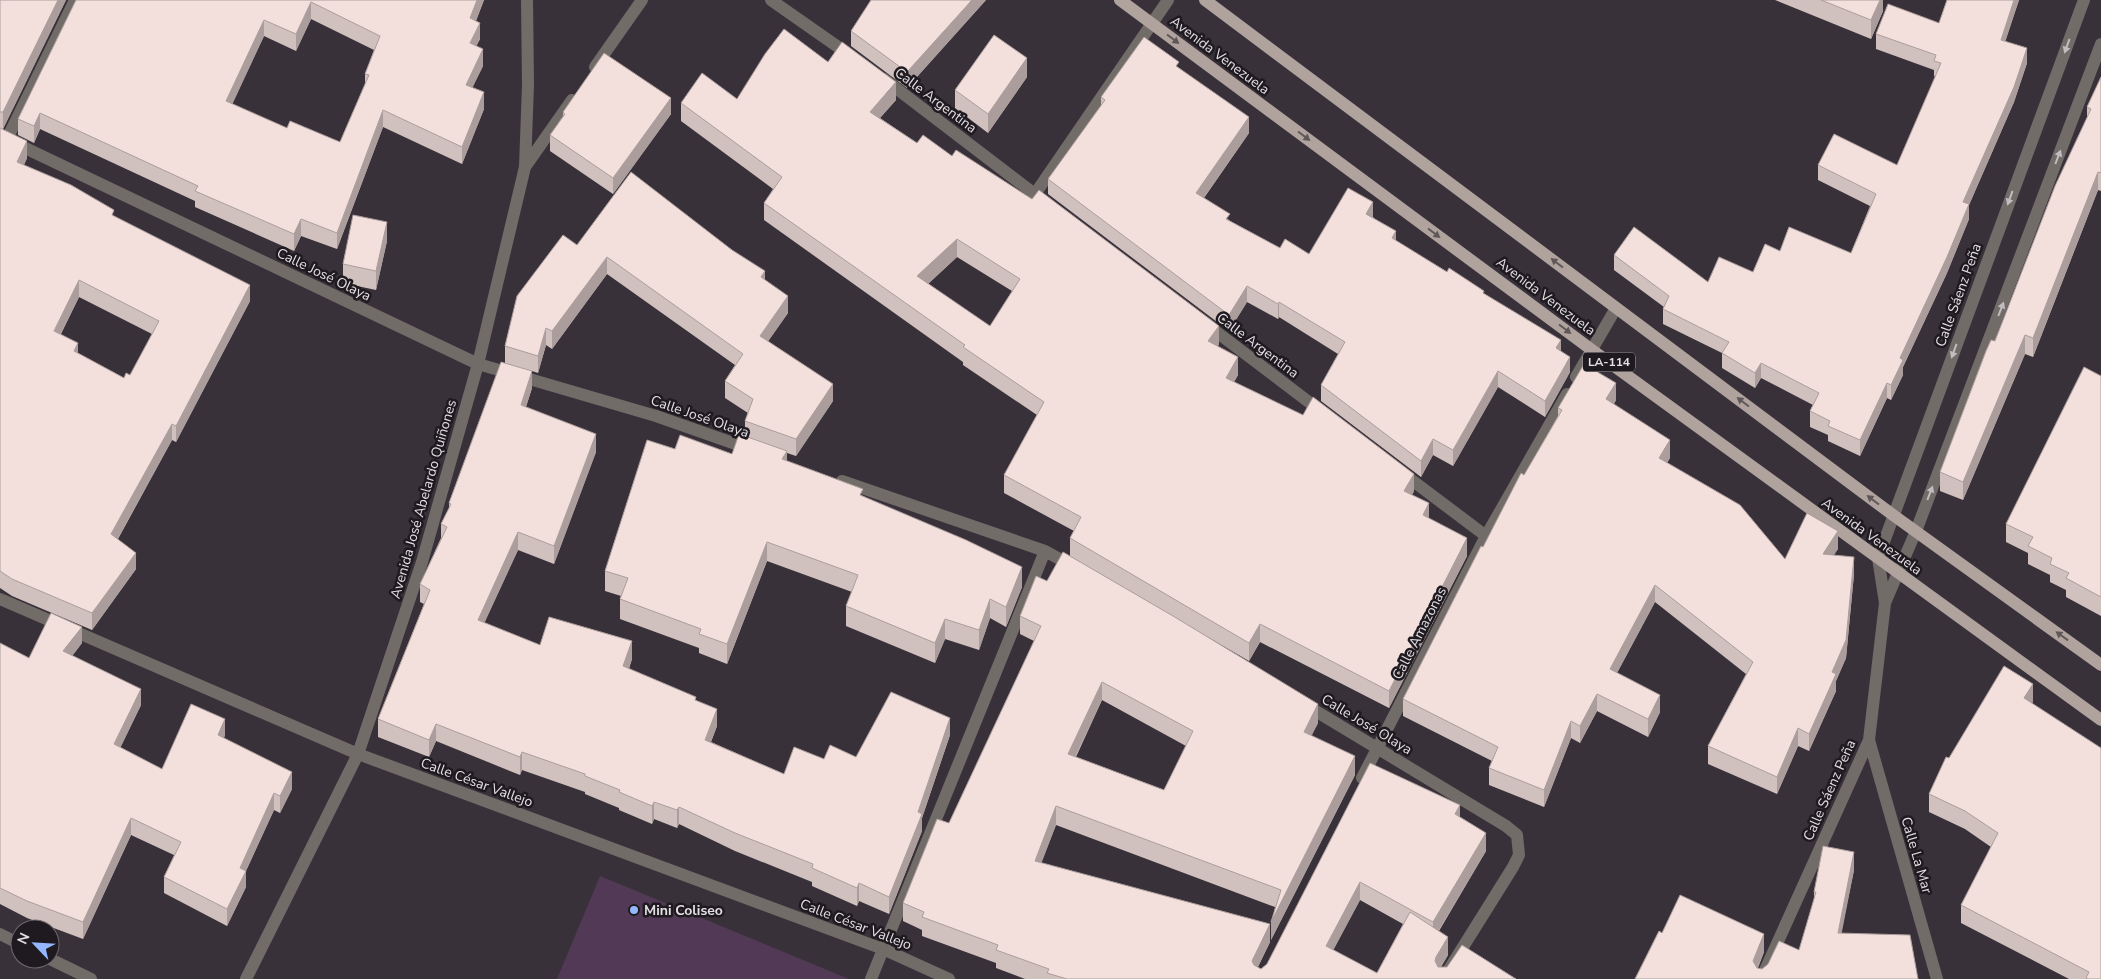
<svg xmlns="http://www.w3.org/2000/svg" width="2101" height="979" font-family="'Nunito Sans',sans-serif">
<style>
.pitch{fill:#523955}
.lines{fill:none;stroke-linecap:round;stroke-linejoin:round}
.minor{stroke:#726c69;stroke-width:12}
.major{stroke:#b0a29d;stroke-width:12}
.wall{fill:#d1c1be;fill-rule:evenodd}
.shaded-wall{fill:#aa9d9b}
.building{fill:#f3e0dd;stroke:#aa9d9b;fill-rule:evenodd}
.oneway{fill:#605758}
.oneway2{fill:#c2bcc0}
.poi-dot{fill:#94b7fd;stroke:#1e1a1f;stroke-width:2}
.labels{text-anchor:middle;stroke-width:5;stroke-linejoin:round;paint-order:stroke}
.shield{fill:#1e1a1f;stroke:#a9a3aa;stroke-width:1}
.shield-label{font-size:12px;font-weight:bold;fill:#e4dee5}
.street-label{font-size:14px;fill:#e4dee5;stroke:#1e1a1f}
.poi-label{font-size:14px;font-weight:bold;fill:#e4dee5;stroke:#1e1a1f;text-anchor:start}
</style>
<rect width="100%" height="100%" fill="#39313a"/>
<path class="pitch" d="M600,876L849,979H557Z"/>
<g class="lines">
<path class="minor" d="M771,0L851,56
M595,67L642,0
M884,79L1049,205
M0,136L478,364L656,416L750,449
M7,139L75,0
M525,167L572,100
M1035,194L1168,0
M1206,324L1322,412
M1576,377L1616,308
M1401,472L1486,536
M842,481L1045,551L1074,567
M0,599L358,754L883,949L949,979
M1885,603L1916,531L2101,44
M1304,704L1506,826L1517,835L1519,855L1513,867L1443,979
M1869,740L1937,979
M1362,778L1486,536L1567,394
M0,934L20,944
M50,959L91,979
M246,979L358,754L422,562L478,364L525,167L528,85L527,0
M871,979L1045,551
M1761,979L1869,740L1885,603L1878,558L2084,0"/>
<path class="major" d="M1120,0L1592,350L2101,720
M1205,0L1893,515L2101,665"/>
</g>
<path class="wall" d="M0,0H66L3,129H1L27,158L24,165L114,216L250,301L176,442L172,440L118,539L136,569L92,630L12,596L0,588ZM79,297L152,334L130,375L124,378L78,353L61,334Z
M76,0H484L476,21L480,39L476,46L483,66L472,88L484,109L462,164L383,127L337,249L301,236L294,251L195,207V201L40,129L34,143L18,135V119ZM311,19L374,50L365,74V84L340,142L287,128L232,104L264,36L296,51Z
M986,0L907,88L851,46V31Z
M1775,0H1883V11L1871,39Z
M1947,0H2019L2005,41L2027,63L2014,102L1969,205V219L1947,273L1903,367V375L1891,400L1887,398L1860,456L1828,441V435L1810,427V411L1813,405L1761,378L1755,388L1722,368V353L1663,324V309L1664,307L1614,270V255L1708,282L1753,272L1780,251L1851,253L1870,206L1818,180V165H1897L1936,77L1934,76V70L1876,49V34L1939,23Z
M828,62L896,100L880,118L917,143L952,156L1219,344L1218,346L1238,375L1234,382L1414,491L1412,495L1429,518L1467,556L1389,708L1260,642L1249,661L1206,636L1318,723L1311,736L1355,775L1271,940L1275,907L1056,825L1041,863L1270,942L1258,967L1261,969L1267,964L1370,763L1460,818L1486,851L1439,931L1448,955L1441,967L1516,979H1025L996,968V963L922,936V930L903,921V903L949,823L1034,641L1020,634V616L1047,581L1070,556V538L1074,531L1004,493V475L1037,415L963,365V362L764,220V203L773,189L681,121V103L737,99ZM957,257L1012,291L990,326L928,284ZM1102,700L1186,746L1164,790L1076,757ZM1360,900L1403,924L1377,973L1333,950Z
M1179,68L1249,133L1204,198L1230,221L1280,248L1309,254L1373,217L1396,241L1484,294L1561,351L1570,372L1545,417L1498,387L1453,466L1433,455L1421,477L1321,401V385L1338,354L1279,317L1278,319L1247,302L1229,331L1048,194V179L1101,106V97Z
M1027,77L988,133L955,108V90Z
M2101,77V191L2098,190L2033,357L2025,354L1963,500L1940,491V472L2087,118V107Z
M563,112L671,114L613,194L550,151V135L563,116Z
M387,241L376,290L343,283V264Z
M577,245L765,280L788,313L768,341L833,401L796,456L787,453V461L863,496L1022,587L1006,627L990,618L979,650L945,639L935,663L846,626V606L852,592L767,561L727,664L699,653V648L620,619V599L621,596L605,591V571L675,449L732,454L745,436V421L748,413L725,398V381L735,365L607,274L552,349L546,345L538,373L532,371V388L526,407L596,452L554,564L518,550L484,623L540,645L632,659L629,669L696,701L717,726L711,742L784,774L824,759L856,757L950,735L922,818V831L889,914L859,901L857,906L812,886V882L735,851L679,824L677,828L654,819L652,824L619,810V808L585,794V792L522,770L520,775L436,741L429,757L378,737V719L424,604L420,602V584L441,538V524L449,509V503L505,363V346Z
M2101,376V616L2066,597V590L2050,582V575L2028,564V553L2006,542V524Z
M1616,400L1614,404L1670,458L1667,463L1785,559L1838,549L1833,555L1854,574L1846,658L1836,681V691L1809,751L1798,746L1777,794L1708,764V746L1746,674L1655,602L1617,673L1660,712L1648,737L1597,711L1580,743L1571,738L1544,807L1489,785V768L1492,761L1403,716V699L1483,547L1558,416V408Z
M0,643L29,658L82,643L72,656L141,705L120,748L162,769L225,735L224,738L292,789L280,813L274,810L246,871V887L227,926L164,893V877L174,855L131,835L83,939L27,918L0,904Z
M2033,702L2032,703L2101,979H2069L1961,923V905L1991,847L1965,829L1929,812V794L1949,758Z
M1854,870L1841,933L1918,979H1635L1662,933L1764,952L1758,968L1762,969L1799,950L1814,902V892Z"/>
<path class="shaded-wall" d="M58,0H66L3,129V112Z
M477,0H484L470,35V18Z
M972,0H986L907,88V72Z
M1880,0H1883V11L1871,39V20Z
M2014,0H2019L2001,55V40Z
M311,2V19L296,51V34Z
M264,20V36L226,118V101Z
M480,23V39L470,60V43Z
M2027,48V63L2014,102L1969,205V219L1947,273L1903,367V375L1891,400V385L1900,358L1963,202Z
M483,49V66L466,101V85Z
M1027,58V77L988,133V114Z
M896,82V100L870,129V112Z
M484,92V109L462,164V147Z
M671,98V114L613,194V178Z
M383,110V127L337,249V233Z
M40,113V129L34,143V126Z
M1249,117V133L1196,209V193Z
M27,141V158L17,179V162Z
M2098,172V190L2033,357V338Z
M1373,202V218L1366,214Z
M301,219V236L294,251V234Z
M387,222V241L376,290V271Z
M1396,231V247L1392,238Z
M957,239V257L917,294V276Z
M607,257V274L552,349V331Z
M765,271V288L761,277Z
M79,280V297L54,347V331Z
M250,285V301L176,442V426Z
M1247,286V302L1229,331V315Z
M788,296V313L760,353V336Z
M1279,302V317L1278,319V304Z
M1219,326V344L1208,359V341Z
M546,328V345L538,373V356Z
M2025,335V354L1963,500V482Z
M1561,340V356L1556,348Z
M78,343V360L74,351Z
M1238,357V375L1226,396V378Z
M1570,357V372L1545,417V401Z
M1761,363V378L1755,388V373Z
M532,371V388L521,422V405Z
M1498,371V387L1453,466V450Z
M1616,383V400L1606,417V399Z
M1887,383V398L1860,456V440Z
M833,384V401L796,456V439Z
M172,424V440L111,551V534Z
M596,434V452L554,564V546Z
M1433,439V455L1421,477V461Z
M1670,440V458L1659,475V458Z
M787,451V470L782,459Z
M1414,474V491L1404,509V491Z
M1429,503V521L1423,515Z
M1838,531V549L1823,572V554Z
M518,532V550L478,637V620Z
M1467,538V556L1389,708V691Z
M767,542V561L727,664V644Z
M136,553V569L92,630V613Z
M1854,557V574L1846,658L1836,681V691L1809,751V734L1832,672Z
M1022,567V587L1006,627V607Z
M1655,585V602L1610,686V669Z
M990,599V618L979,650V630Z
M945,619V639L935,663V643Z
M1260,624V642L1249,661V643Z
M82,627V643L63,668V651Z
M632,641V659L623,684V666Z
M1102,682V700L1068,772V754Z
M2033,684V702L2024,716V698Z
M141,689V705L114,761V744Z
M1597,694V711L1580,743V726Z
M1660,695V712L1648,737V719Z
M1318,704V723L1304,751V732Z
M717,709V726L705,757V740Z
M950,718V735L922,818V831L889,914V897L918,812Z
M225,719V735L218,751V735Z
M1571,721V738L1544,807V790Z
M436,724V741L429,757V740Z
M1798,728V746L1777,794V777Z
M522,752V770L520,775V757Z
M1355,756V775L1271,940V922Z
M292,772V789L280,813V796Z
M274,793V810L244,875L246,871V887L227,926V909L240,868Z
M654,802V819L652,824V806Z
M1460,805V824L1455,814Z
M1056,806V825L1035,880V861Z
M679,807V824L677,828V810Z
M131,818V835L83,939V922Z
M1486,833V851L1433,940V922Z
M1854,852V870L1838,952V933Z
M1360,882V900L1326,964V946Z
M859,883V901L857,906V888Z
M1270,924V942L1252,979V961Z
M1764,934V952L1753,979V961Z
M1448,937V955L1436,975L1435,961L1436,957Z"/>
<path class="building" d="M0,0H58L3,112H0Z
M76,0H477L470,18L480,23L470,43L483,49L466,85L484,92L462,147L383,110L337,233L301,219L294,234L195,191L198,186L40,113L34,126L18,119ZM311,2L380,36L365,74L369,75L340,142L290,121L287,128L226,101L264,20L296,34Z
M871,0H972L907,72L851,31Z
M1821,0H1880L1871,20Z
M1947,0H2014L2001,40L2027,48L2014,87L1963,202L1969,204L1947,257L1900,358L1903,360L1891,385L1887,383L1860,440L1828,426L1830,421L1810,411L1819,393L1761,363L1755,373L1722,353L1729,342L1663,309L1669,296L1614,255L1634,227L1708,282L1719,257L1753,272L1765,244L1780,251L1789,227L1851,253L1876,194L1818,165L1834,134L1897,165L1941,63L1934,61L1936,55L1876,34L1888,4L1939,23Z
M784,29L828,62L842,42L896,82L870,112L917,143L923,135L952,156L956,150L1032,199L1039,190L1219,326L1208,341L1238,357L1226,378L1303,415L1313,397L1414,474L1404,491L1429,503L1423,515L1467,538L1389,691L1260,624L1249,643L1070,538L1081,517L1004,475L1044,402L963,347L965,345L764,203L782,177L681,103L702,73L737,99L765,54ZM957,239L1020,279L990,326L917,276Z
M994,35L1027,58L988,114L955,90Z
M1144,37L1179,62L1176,66L1249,117L1196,193L1230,214L1226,219L1280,248L1285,239L1309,254L1348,188L1373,202L1366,214L1396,231L1392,238L1447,272L1449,268L1484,291L1483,293L1561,340L1556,348L1570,357L1545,401L1498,371L1453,450L1433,439L1421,461L1321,385L1345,342L1279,302L1278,304L1247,286L1229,315L1048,179L1105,100L1101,97Z
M604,53L671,98L613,178L550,135L565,114L563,112Z
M2101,77V173L2098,172L2033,338L2025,335L1963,482L1940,472L1986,351L1991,340L1995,341L2055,186L2091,109L2087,107Z
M0,128L27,141L17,162L71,185L114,210L112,215L250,285L176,426L172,424L111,534L136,553L92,613L12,579L0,571ZM79,280L159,321L130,375L126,373L124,378L74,351L78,343L54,331Z
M631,172L732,250L765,271L761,277L788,296L760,336L833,384L796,439L745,421L753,399L725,381L743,354L607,257L552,331L546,328L538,356L505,346L517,296L563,235L577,245Z
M353,215L387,222L376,271L343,264Z
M501,362L532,371L521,405L596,434L554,546L518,532L478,620L540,645L549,617L632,641L623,666L696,697L695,700L717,709L705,740L784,774L794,747L824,759L830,745L856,757L891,692L950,718L918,812L922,814L889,897L859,883L857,888L812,868L813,864L735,833L679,807L677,810L654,802L652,806L619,792L620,790L585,776V774L522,752L520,757L436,724L429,740L378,719L430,590L420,584L447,527L441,524L451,504L449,503Z
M1584,364L1616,383L1606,399L1670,440L1659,458L1740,505L1785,559L1807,513L1838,531L1823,554L1854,557L1846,640L1832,672L1836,674L1809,734L1798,728L1777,777L1708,746L1753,662L1655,585L1610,669L1660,695L1648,719L1597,694L1580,726L1571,721L1544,790L1489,768L1498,747L1403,699L1481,546L1483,547L1521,473L1524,475L1562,410L1558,408Z
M2084,367L2101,376V597L2066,578L2069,573L2050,564L2052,558L2028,546L2033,537L2006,524Z
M739,434L787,451L782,459L863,489L860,495L966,540L1022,567L1006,607L990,599L979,630L945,619L935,643L846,606L858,575L767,542L727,644L699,634L701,629L620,599L628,578L605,571L647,440L675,449L680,435L732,454Z
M1063,552L1173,616L1318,704L1304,732L1355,756L1271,922L1281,890L1056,806L1035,861L1270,924L1252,961L1254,965L1261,969L1267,964L1370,763L1460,805L1455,814L1486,833L1433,922L1360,882L1326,946L1377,973L1410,912L1448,937L1436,957L1435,961L1438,967H1447L1462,945L1516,979H1067L1047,973L1049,969L996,950L998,945L922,917L924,912L903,903L937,819L949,823L1041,626L1020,616L1036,576L1047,581ZM1102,682L1193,731L1164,790L1068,754Z
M51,613L82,627L63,651L141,689L114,744L162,769L191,704L225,719L218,735L292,772L280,796L274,793L240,868L246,871L227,909L164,877L181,842L131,818L83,922L27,901L0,888V643L29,658Z
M2004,666L2033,684L2024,698L2101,748V979H2088L2086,978L2089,972L1961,905L1998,833L1965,811L1929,794L1946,757L1949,758Z
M1823,846L1854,852L1838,933L1910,935L1918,979H1635L1659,931L1662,933L1680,895L1764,934L1753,961L1757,968L1762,969L1768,964L1779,941L1799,950L1816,892H1814Z"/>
<defs><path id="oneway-solid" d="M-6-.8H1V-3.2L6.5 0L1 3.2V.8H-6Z" transform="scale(1.25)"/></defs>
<g class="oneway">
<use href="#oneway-solid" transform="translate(1173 39) rotate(37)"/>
<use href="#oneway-solid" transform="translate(1304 136) rotate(37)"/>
<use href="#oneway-solid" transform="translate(1434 233) rotate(37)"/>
<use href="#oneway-solid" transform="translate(1557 263) rotate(-143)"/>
<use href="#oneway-solid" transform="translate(1565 329) rotate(37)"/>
<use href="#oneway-solid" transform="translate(1743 402) rotate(-143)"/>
<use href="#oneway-solid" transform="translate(1873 500) rotate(-143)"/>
<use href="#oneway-solid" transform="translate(2062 636) rotate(-144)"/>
</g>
<g class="oneway2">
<use href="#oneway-solid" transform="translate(2067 46) rotate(110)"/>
<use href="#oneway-solid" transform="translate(2058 157) rotate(-69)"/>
<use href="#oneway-solid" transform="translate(2010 198) rotate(110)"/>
<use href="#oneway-solid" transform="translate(2001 309) rotate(-69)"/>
<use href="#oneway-solid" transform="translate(1954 351) rotate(110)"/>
<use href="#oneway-solid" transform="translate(1930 493) rotate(-69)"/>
</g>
<circle class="poi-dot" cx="634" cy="910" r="5"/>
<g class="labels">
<rect class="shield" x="1583" y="352.5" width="52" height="19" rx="4"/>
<g class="shield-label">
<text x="1609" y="366">LA-114</text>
</g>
<g class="street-label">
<text transform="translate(1220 55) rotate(37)" y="5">Avenida Venezuela</text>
<text transform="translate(936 100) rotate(37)" y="5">Calle Argentina</text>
<text transform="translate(324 274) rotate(26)" y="5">Calle José Olaya</text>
<text transform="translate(1958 295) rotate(-70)" y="5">Calle Sáenz Peña</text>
<text transform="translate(1546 296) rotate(37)" y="5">Avenida Venezuela</text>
<text transform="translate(1258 345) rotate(37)" y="5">Calle Argentina</text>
<text transform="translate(700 416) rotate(19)" y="5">Calle José Olaya</text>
<text transform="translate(423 499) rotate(-74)" y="5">Avenida José Abelardo Quiñones</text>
<text transform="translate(1872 536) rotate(36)" y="5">Avenida Venezuela</text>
<text transform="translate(1419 633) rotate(-63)" y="5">Calle Amazonas</text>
<text transform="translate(1367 724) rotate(31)" y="5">Calle José Olaya</text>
<text transform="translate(477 782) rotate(20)" y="5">Calle César Vallejo</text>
<text transform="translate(1829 790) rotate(-66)" y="5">Calle Sáenz Peña</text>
<text transform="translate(1917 855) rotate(74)" y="5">Calle La Mar</text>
<text transform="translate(856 924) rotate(21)" y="5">Calle César Vallejo</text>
</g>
<g class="poi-label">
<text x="644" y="915">Mini Coliseo</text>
</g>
</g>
<g transform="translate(35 944) rotate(295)"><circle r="24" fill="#1e1a1f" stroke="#6d686e"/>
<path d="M0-4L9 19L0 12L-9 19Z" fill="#94b7fd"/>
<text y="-8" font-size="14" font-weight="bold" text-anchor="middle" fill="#e4dee5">N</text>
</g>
</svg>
